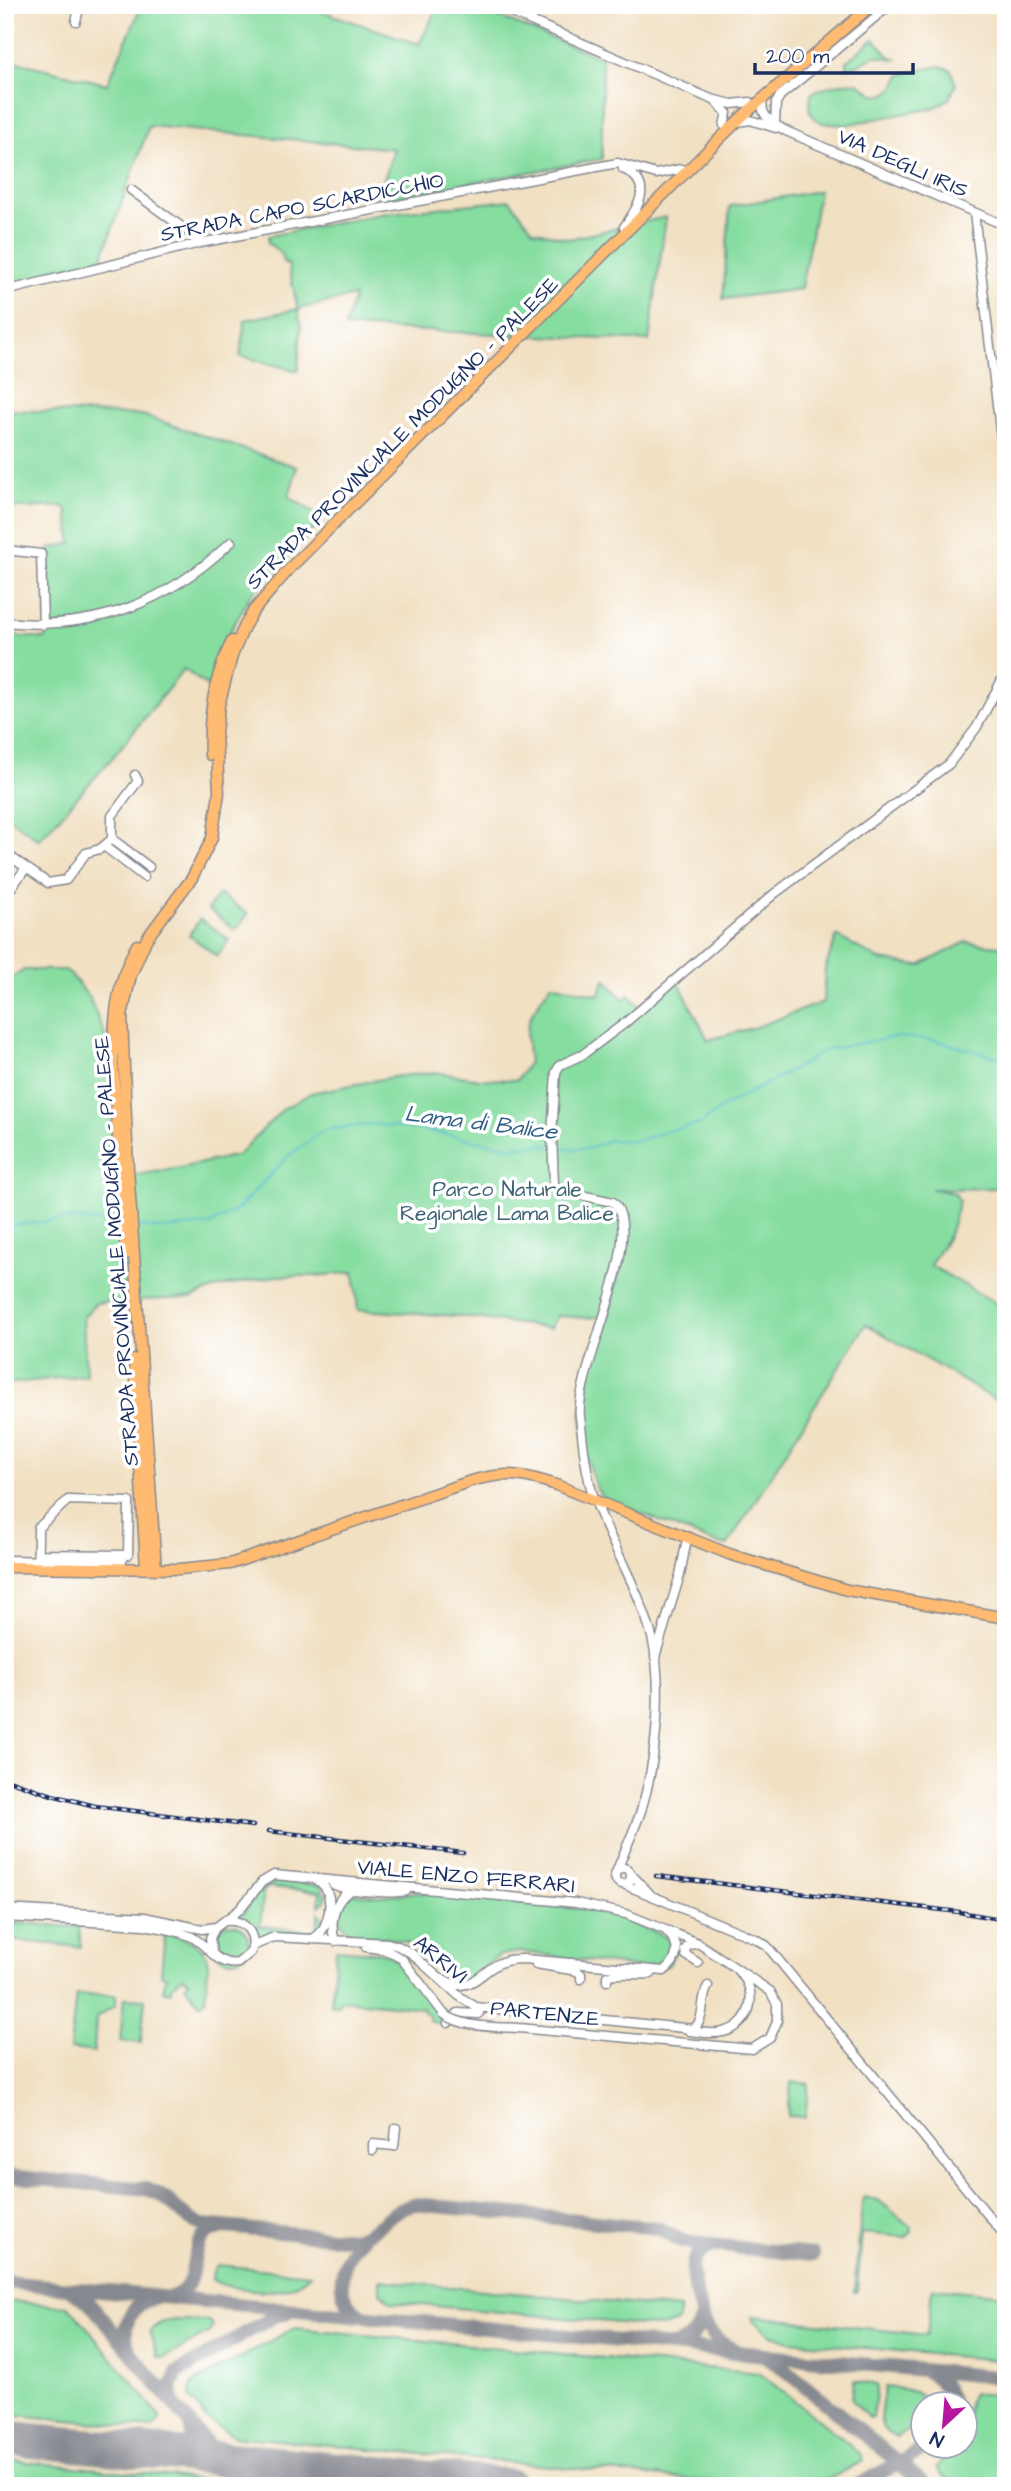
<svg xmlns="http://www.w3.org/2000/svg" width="1011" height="2491" font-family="'Architects Daughter',sans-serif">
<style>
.green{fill:#86dda0;stroke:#50867f;stroke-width:2}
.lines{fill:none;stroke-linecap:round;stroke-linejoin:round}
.stream{stroke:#4eb9ca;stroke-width:2}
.taxiway{stroke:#868890;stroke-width:14}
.runway{stroke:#868890;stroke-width:35}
.minor-casing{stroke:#868890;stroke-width:11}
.major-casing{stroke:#868890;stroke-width:13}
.minor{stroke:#fff;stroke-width:8}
.major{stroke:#ffbb71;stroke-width:10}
.rail-casing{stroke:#1b2f5e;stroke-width:4.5}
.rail{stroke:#fff;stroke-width:2;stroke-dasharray:5;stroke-linecap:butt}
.minor-bridge-casing{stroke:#868890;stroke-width:11;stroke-linecap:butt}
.minor-bridge{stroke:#fff;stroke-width:8}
.labels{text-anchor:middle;stroke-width:7;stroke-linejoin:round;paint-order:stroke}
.street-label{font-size:21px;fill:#1b2f5e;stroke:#fff}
.park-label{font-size:21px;fill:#3b6372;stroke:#fff}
.water-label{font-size:23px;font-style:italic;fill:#2d5f84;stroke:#fff}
</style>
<rect width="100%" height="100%" fill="#fff"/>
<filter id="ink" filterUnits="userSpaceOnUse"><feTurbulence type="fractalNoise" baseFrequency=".0143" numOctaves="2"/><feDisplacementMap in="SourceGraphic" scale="14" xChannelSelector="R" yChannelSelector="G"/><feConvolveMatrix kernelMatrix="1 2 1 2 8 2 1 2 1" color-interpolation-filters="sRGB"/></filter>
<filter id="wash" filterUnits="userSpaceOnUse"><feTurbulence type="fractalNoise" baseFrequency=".00686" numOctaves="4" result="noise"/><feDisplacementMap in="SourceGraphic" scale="28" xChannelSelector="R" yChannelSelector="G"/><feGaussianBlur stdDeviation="1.57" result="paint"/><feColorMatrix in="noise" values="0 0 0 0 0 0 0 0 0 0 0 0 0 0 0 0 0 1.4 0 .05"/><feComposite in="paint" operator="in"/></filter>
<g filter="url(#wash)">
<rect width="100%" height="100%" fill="#f1e0c2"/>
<path class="green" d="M142,5H303L419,44L439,5H468L602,58V159L377,200L394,149L149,126L100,264L5,287V59L107,84Z
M874,39L890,57L898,59C890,60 883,55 875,56C864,59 861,66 847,68V61Z
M940,66L951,70L956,85L949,99L934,108L844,125L823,123L814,118L809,109L811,94C817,88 852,79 860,84C870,90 876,101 889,92C896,88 897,80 902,74Z
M819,191L801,289L723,299L730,206Z
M510,200L533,230L569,239L666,217L649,341L345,327L354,296L298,309L301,326L298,371L240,356L245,320L298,309L288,264H284L281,253L268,243V236L380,214Z
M5,410L142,415L297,467L289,497L324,518L250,596L220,650L208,687L184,669L113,757L39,840L5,815V635L46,639L49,549L72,543L67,510L63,506L23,508L6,506L5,508Z
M219,894L248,914L236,930L208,909Z
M200,919L229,940L217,956L189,935Z
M837,936L880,960L919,966L966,942L1006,947V1188L931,1189L955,1193L959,1201L949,1235L930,1265L1006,1309V1406L866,1324L727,1546L709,1541L603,1498C590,1485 581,1431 582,1411C584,1376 603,1342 611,1308C616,1289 619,1269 623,1250L607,1316L588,1318L557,1316L550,1328L458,1316L358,1310L354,1272L315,1276H276L219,1287L191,1298L142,1300L123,1304L113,1301L96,1303L83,1317L86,1375L5,1384V982L24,970H64L71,975L89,997L106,1038L112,1130L119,1178L180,1168L238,1155L282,1110L311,1093L393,1077L435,1072L480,1079L517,1080L529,1062C523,1018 528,1020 551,984L599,995L605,979L623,999L629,995L643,1009L678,981L708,1040L756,1027L823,1002L825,969Z
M276,1881L320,1885L326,1896L325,1901L319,1906L320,1892L269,1887L264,1890L260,1926L316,1932L319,1913L324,1919L317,1934C297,1936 276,1928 257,1938L250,1924L240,1918L260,1890Z
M429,1892L582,1909L617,1917L666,1937L675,1951L669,1965L657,1970L521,1952C514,1953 506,1953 499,1956C485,1963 476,1982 459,1981C440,1979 426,1954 411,1945C389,1930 335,1948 339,1907L350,1893L377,1896Z
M15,1923L79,1927L81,1947L11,1940Z
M213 1942a18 18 0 1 1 36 0a18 18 0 1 1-36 0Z
M165,1933C214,1945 210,1954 205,2000L200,2004L185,1986L189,1982L183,1977L170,1988L171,1992L163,1991L166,1976L161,1975Z
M336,1949L385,1953L400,1962L437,2012L446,2020L440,2024L429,2021V2015L424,2012V2008L340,2000L339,2005H331Z
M76,1995H116V2005L96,2018L94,2052L70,2049Z
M124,1998L145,1999L141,2043L120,2041Z
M791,2082L809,2084L805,2117L788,2116Z
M866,2197L882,2203L911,2227L912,2232L906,2237L862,2233L857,2292H854L862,2205L864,2198Z
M218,2265L310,2274C302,2282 291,2288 280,2290C265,2292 223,2289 212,2279L213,2271Z
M380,2280L680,2309L677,2322L663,2327L391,2302L380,2292Z
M932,2288L1006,2295V2361L790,2341L772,2335L753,2321L752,2316L927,2335Z
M5,2301L67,2306L76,2314L160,2416L159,2422L152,2428L5,2414Z
M209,2321L213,2327L209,2332L167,2356L163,2358L157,2356L150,2332C160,2315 191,2321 209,2321Z
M294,2328L759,2373L848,2443L861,2455L863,2461L816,2486H758L234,2436L206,2418L190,2397L192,2384Z
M854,2381L877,2385L873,2418L870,2419L852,2400Z
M885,2387C900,2389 919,2388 927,2403L923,2404V2421L896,2437C872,2431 882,2405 885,2387Z
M972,2393L1006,2396V2486C981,2486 949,2491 936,2467L956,2446H965L968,2402Z
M5,2460L270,2486H5Z"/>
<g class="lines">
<path class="stream" d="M555,1147L576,1149L590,1148L609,1140L636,1141L668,1131L700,1124L723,1107L809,1061L816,1054L829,1049L897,1037L933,1040L1006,1059
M5,1226L69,1219L120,1224
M136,1226L161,1229L209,1225L238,1209L288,1156L324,1130L371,1124L423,1130L510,1147L535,1145L550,1146"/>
<path class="taxiway" d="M5,2176L146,2189C174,2197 180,2220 203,2225L352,2239C376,2236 389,2209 414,2204L658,2228L682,2241L691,2243L813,2255
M712,2246C703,2249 695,2255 693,2265C690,2278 701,2318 709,2330C715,2339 725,2346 736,2350
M5,2282L1006,2378
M72,2291L89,2302L210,2448L238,2460
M170,2297C209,2287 177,2238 221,2228
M363,2316C329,2299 341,2256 364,2237
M675,2345C692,2341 701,2329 701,2312
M129,2349C120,2327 131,2302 156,2298
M767,2358L783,2368L927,2486
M925,2371C940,2378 948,2388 952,2404
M173,2402L171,2386L177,2373L275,2316L288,2312
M170,2453C187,2450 196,2443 190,2425
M856,2486L930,2446"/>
<path class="runway" d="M5,2438L509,2486"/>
</g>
</g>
<g filter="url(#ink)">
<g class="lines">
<defs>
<path id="minor" d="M494,5L711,99L732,104L750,102
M76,21L80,5
M763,99C759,117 773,123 786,131L1006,226
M716,102L727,113L724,125
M738,122L750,120L776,128
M775,124L776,103L780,96L890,5
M623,169C655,184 638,207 624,227
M131,190L190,233L197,243
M974,213L1006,480
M5,291L200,243L607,165L618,163L656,174L681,169
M5,550L41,554L43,625
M5,622C94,631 167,603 231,542
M112,839L149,867
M104,846L144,877
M5,853L48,883L66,880L86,853L100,849L112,839V816L138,781L135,775
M5,896L26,868
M38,1554L122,1555
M5,1560L118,1562L122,1561V1555H128L129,1502L68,1500L38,1528C38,1541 38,1554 37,1567
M655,1657L680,1575L687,1539
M615 1876a8 8 0 1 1 16 0a8 8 0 1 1-16 0Z
M617,1870C625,1850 634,1831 641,1811C656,1762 664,1688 652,1637C639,1588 610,1543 593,1495C585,1470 583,1442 580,1417C574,1373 648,1235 613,1202L562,1191L554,1185L552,1134L556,1072L560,1065L582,1055L625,1023L774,894L949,764L977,727L1006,672
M631,1874L650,1894
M333,1884C347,1892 390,1894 406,1891
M623,1884L756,1939L767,1946L1006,2237
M5,1909L144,1917L202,1929L216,1927
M5,1917L144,1925C160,1928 176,1930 190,1936C208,1944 216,1967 238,1963L251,1952C257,1934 245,1919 226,1921
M312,1939C327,1933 333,1906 327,1891C325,1886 320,1882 315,1878
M335,1941C329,1922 334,1897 354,1889
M253,1946L274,1937L388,1943L398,1946L411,1953L459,1996L476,2007L694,2029C706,2017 700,2000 708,1986
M366,1947L386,1950L402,1959L444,2014
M212,1951L210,1938L215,1928L239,1910L262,1882L274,1875L576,1903L626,1914L698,1943L770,1991L777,2004V2022L770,2038L752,2049L529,2029
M698,1963L686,1955L685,1950L688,1946L698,1943
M536,1964L577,1971L581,1974V1979
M443,1979C471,1996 479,1972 500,1963C508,1959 516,1959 524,1959L664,1971C679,1960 681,1945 667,1932
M607,1981V1976C619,1971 637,1976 651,1974
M448,2023L458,2013L479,2014
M689,2031C700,2032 712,2035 723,2032C752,2026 760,1990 738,1971
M373,2150V2144L394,2146L396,2128"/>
<path id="major" d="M210,755C208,716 214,677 232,641
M126,1254L113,1065C114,1023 115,982 137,945
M134,1360L146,1569
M5,1567L180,1569L230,1564L471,1481C506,1471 523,1474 556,1485L729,1554L847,1590L1006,1618
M156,1569L128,1168L122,1016L131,975L147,938L192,878L212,838L219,793L216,733L219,705L232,656L244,627L254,610L291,567L709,149L745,114L872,5"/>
</defs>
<use href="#minor" class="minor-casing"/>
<use href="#major" class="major-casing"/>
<use href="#minor" class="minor"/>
<use href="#major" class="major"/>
<defs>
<path id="rail" d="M5,1779L52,1795L95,1806L253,1826
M269,1831L463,1853
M656,1876L959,1912L1006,1920"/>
</defs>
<use href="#rail" class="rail-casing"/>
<use href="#rail" class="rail"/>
<defs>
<path id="minor-bridge" d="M444,2014C466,2030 503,2026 529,2029"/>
</defs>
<use href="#minor-bridge" class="minor-bridge-casing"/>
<use href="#minor-bridge" class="minor-bridge"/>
</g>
</g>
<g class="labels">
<g class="street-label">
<text transform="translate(903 163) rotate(24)" y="7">VIA DEGLI IRIS</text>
<text transform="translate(302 207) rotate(-11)" y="7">STRADA CAPO SCARDICCHIO</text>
<text transform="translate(402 433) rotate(-45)" y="7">STRADA PROVINCIALE MODUGNO - PALESE</text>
<text transform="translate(116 1251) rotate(-94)" y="7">STRADA PROVINCIALE MODUGNO - PALESE</text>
<text transform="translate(466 1876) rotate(5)" y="7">VIALE ENZO FERRARI</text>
<text transform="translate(441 1959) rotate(39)" y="7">ARRIVI</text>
<text transform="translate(545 2013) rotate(6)" y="7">PARTENZE</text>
</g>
<g class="park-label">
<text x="507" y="1196">Parco Naturale<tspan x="507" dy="24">Regionale Lama Balice</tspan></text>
</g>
<g class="water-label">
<text transform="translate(481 1122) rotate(7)" y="8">Lama di Balice</text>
</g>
</g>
<rect width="1011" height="2491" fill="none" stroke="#fff" stroke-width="28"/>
<g transform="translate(944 2425) rotate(206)"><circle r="33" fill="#ffffff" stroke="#a4acbf" stroke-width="2"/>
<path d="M0-5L12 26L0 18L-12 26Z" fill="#b5179e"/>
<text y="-10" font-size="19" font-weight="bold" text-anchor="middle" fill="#1b2f5e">N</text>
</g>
<path d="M755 63v10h158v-10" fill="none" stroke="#1b2f5e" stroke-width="3.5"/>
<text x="766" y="63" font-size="21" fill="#1b2f5e" stroke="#ffffff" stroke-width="5" paint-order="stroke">200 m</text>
</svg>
